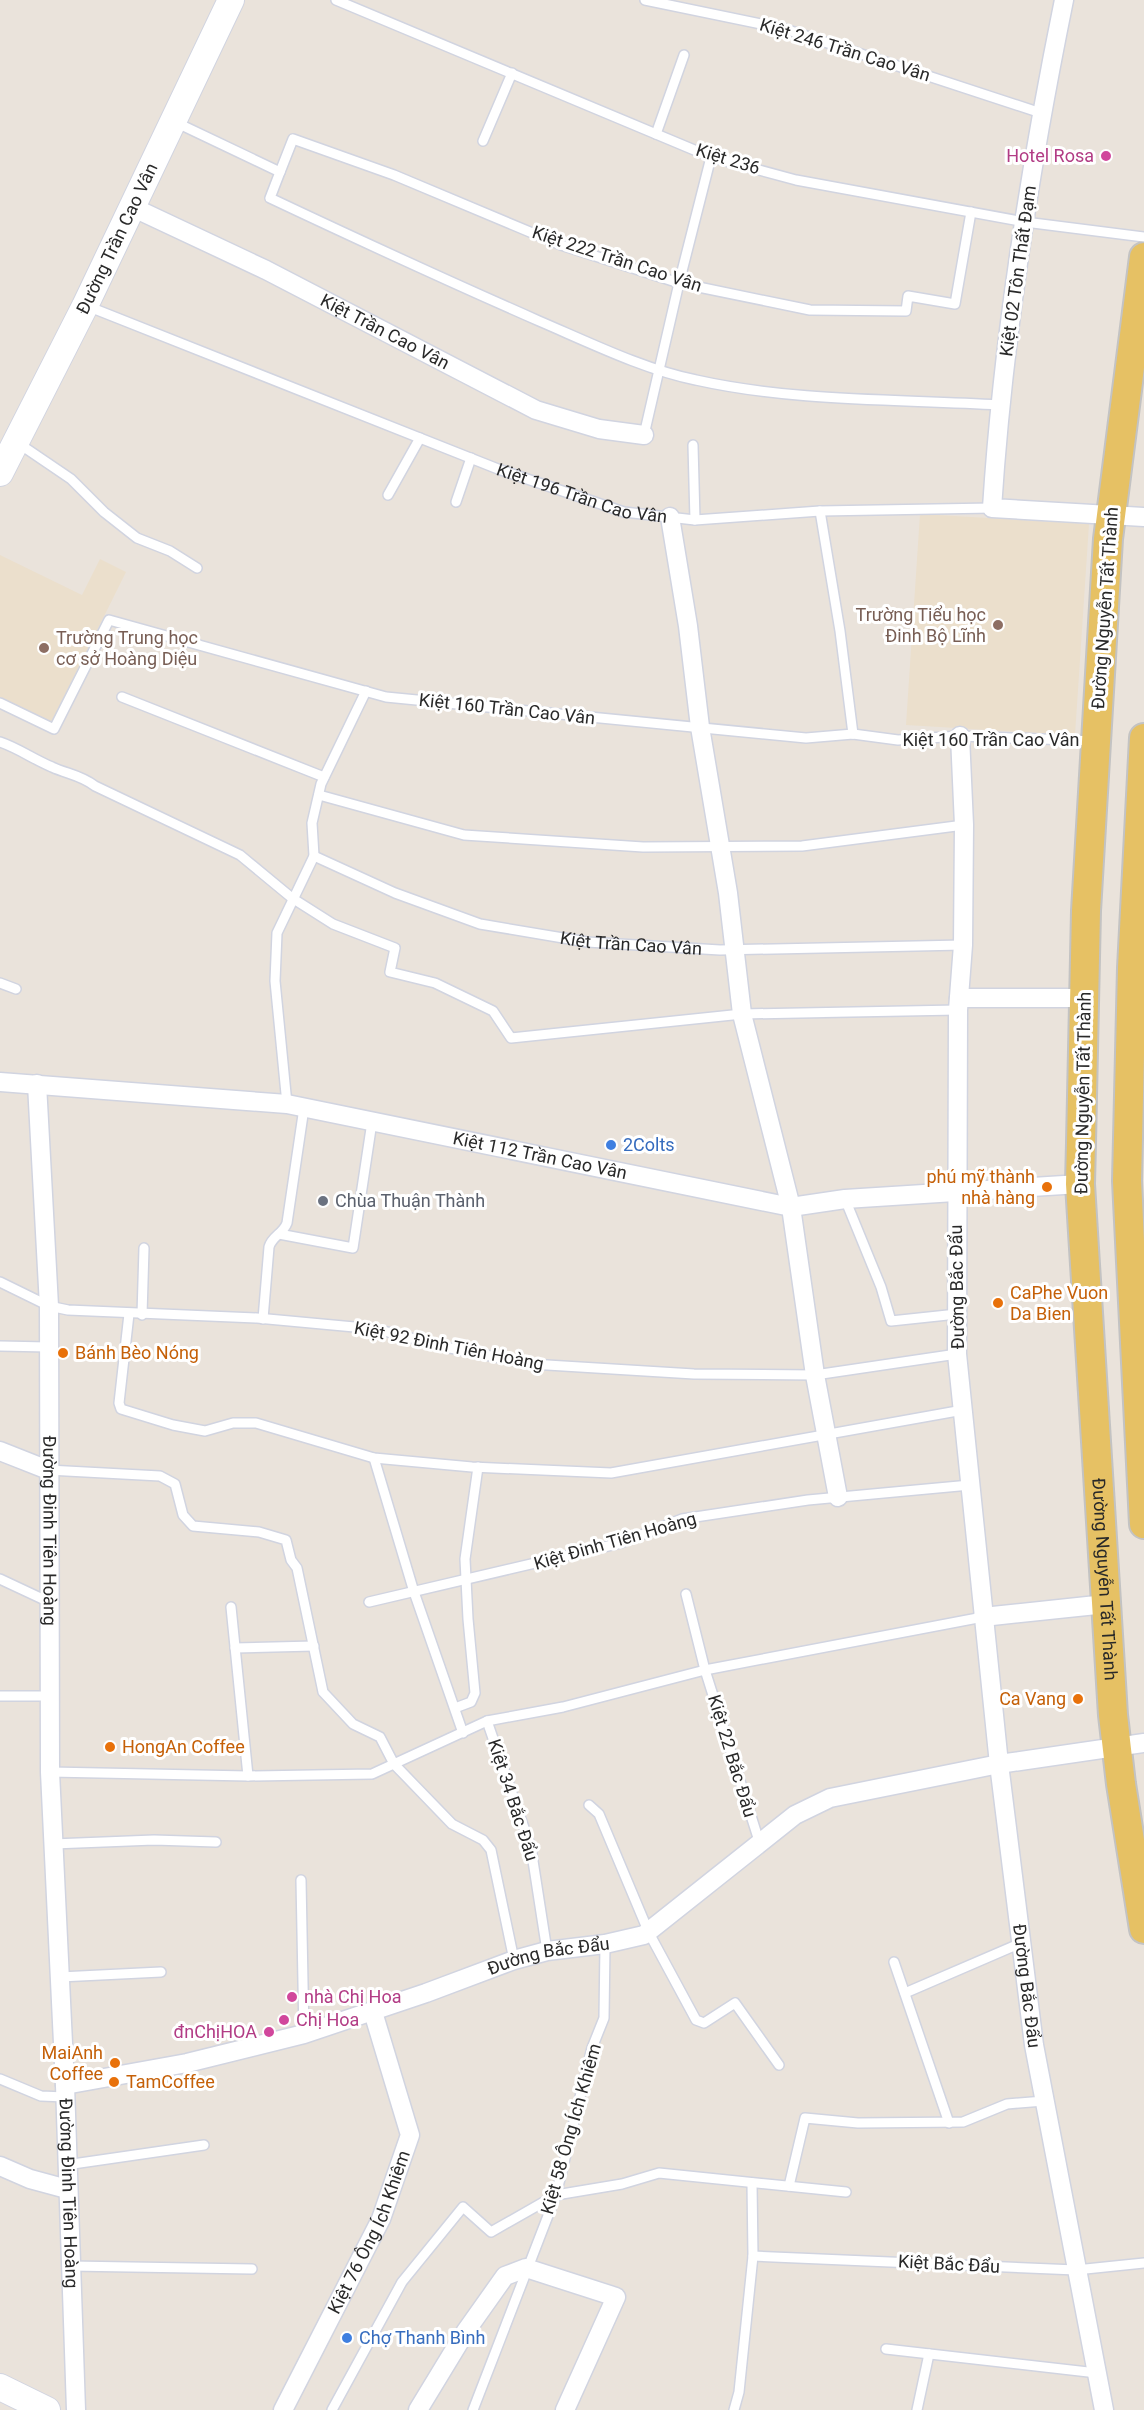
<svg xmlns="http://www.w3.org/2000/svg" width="1144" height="2410" font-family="Roboto,sans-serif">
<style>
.education{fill:#ebdfcc}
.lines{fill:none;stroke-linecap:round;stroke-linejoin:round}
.lane-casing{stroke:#d1d4e0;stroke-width:12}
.street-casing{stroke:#d1d4e0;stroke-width:21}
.secondary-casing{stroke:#d1d4e0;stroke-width:28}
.primary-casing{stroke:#c3c3c3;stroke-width:32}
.lane{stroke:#fff;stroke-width:9}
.street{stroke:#fff;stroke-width:18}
.secondary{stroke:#fff;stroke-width:26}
.primary{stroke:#e6c164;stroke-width:28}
.hotel-dot{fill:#d1479c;stroke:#fff;stroke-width:2}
.education-dot{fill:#8d6e63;stroke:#fff;stroke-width:2}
.shop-dot{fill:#3f7fe0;stroke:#fff;stroke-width:2}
.food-dot{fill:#e8710a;stroke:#fff;stroke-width:2}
.worship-dot{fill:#6b7280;stroke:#fff;stroke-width:2}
.labels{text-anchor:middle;stroke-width:6;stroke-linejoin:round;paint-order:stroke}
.street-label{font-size:18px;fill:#292929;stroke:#fff}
.hotel-label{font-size:18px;fill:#b23c85;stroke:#fff;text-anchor:end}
.education-label{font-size:18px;fill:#785e54;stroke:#fff;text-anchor:end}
.shop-label{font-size:18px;fill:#366cbe;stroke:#fff;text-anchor:start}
.food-label{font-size:18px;fill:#c56008;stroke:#fff;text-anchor:start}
.worship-label{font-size:18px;fill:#5b616d;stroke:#fff;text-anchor:start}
</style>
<rect width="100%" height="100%" fill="#eae3db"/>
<path class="education" d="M920,514L1089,524L1075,735L906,725Z
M0,555L82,595L100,559L126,572L50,725L0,700Z"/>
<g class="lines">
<defs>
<g id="lane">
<path d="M336,0L711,157L796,180L1025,222L1144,237"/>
<path d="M645,0L785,29L1041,113"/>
<path d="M175,122L280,172L270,198C359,240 448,281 539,321C586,341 645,370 696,380C795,402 898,399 999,405"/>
<path d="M656,134L684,55"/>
<path d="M483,141L512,73"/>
<path d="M280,172L293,139L394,175L561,245L679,283L810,310L906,311L908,296L955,304L971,212"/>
<path id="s1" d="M87,306L498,469L624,512L695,520L820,511L992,508"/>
<path d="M644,435L679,283L711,157"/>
<path d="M18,443L71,479L104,512L137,538L170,551L197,568"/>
<path d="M693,445L695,520"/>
<path d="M388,495L420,438"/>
<path d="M456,502L471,458"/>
<path d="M820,511L840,631L853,734"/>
<path d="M122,697L324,777"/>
<path d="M0,703L54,729L109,620L386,697L806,738L853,734L898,740L960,736L1094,741"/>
<path d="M0,742C18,748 33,759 52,767C67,774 81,775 95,786L240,855L292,898L333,924L395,948L390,972L435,983L493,1011L511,1038L742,1014L958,1010"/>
<path d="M319,795L464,835L643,847L802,846L964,825"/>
<path id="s2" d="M314,856L395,893L480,924L587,942L720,950L963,945"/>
<path d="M0,983L16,989"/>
<path d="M287,1104L275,981L277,933L314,856L312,823L321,784L366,691"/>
<path d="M845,1199L881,1287L891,1321L957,1314"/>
<path d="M279,1234L353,1248L372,1122"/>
<path d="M0,1282L49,1306L68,1310L257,1318L376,1329L450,1348L531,1364L694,1374L815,1375L957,1354"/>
<path d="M129,1314L119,1403L121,1409L173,1425L205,1431L233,1423H256L374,1458L472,1467L611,1473L963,1410"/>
<path d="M142,1315L144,1248"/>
<path d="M263,1319L269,1247C272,1236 283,1234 287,1223L304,1108"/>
<path d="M0,1346L48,1347"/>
<path d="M374,1458L414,1592L463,1733"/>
<path d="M48,1470L160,1476L175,1484L183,1515L193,1526L259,1532L286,1540L291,1560L297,1568L323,1692L353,1724L380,1737L394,1764L452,1824L483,1840L491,1850L514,1960"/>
<path d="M0,1579L49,1602"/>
<path d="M686,1594L705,1670L759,1841"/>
<path d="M369,1602L621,1543L682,1519L808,1500L970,1485"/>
<path d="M231,1607L248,1776"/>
<path d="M235,1648L314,1646"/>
<path d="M0,1696H49"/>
<path d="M455,1708L471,1702L475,1693L468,1619L465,1559L478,1467"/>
<path d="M487,1721L531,1848L547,1951"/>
<path d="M50,1772L248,1776L372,1774L487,1721L563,1707L705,1670L983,1617"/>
<path d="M589,1805L599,1814L649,1933L696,2020L704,2023L735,2003L779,2065"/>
<path d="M53,1844L154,1840L216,1842"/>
<path d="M301,1880L304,2034"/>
<path d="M894,1962L949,2123"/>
<path d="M60,1977L161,1972"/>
<path d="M905,1993L1021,1943"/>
<path d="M0,2079L41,2096L65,2097"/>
<path d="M66,2165L204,2145"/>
<path d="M789,2186L805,2118L858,2123L963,2122L1007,2104L1044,2101"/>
<path d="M753,2256L1076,2270L1144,2263"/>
<path d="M70,2266L252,2269"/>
<path d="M886,2349L1097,2373"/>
<path d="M332,2410L402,2282L463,2207L491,2232L556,2195L622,2184L659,2173L846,2192"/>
<path d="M473,2410L556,2195L592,2048L604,2018L605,1944"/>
<path d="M734,2410L739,2392L753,2256L752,2183"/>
<path d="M917,2410L929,2354"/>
</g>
<g id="street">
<path d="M1064,0C1030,167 1003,338 992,508L1144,517"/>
<path id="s3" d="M132,207L266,270L536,410L599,429L644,435"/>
<path d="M670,517L688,626L700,727L728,893L742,1014L791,1207L815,1375L838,1497"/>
<path id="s4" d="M960,736L964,825L963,945L958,1010L957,1354L999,1764L1034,2045L1104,2410"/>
<path d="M959,998H1084"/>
<path id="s5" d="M0,1082L287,1104L791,1207L845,1199L1080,1184"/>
<path id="s6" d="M37,1084L49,1306L50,1772L65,2085L76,2410"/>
<path d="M0,1451L48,1470"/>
<path d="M983,1617L1106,1604"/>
<path id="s7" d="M65,2085L187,2063L304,2034L426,1993L514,1960L547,1951L605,1944L644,1935L795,1815L830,1798L999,1764L1144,1743"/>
<path d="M0,2166L30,2179L67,2189"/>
<path id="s8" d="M283,2410L381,2219L410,2135L373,2012"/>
<path d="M418,2410L466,2331L505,2276L526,2268L616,2297L565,2410"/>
</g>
<g id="secondary">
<path id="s9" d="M0,473L85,306L231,0"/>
<path d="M0,2387L47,2410"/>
</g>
<g id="primary">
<path id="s10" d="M1144,257L1108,539L1086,911L1081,1143L1080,1184L1113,1715L1121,1784L1144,1929"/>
<path d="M1144,738L1132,968L1127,1181L1144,1524"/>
</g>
</defs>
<use href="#lane" class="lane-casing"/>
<use href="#street" class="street-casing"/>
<use href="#secondary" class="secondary-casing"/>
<use href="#primary" class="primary-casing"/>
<use href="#lane" class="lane"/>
<use href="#street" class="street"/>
<use href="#secondary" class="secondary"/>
<use href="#primary" class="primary"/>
</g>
<g class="hotel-dot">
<circle cx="1106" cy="156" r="6"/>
<circle cx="292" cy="1997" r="6"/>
<circle cx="284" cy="2020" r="6"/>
<circle cx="269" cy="2032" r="6"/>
</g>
<g class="education-dot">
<circle cx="998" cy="625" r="6"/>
<circle cx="44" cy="648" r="6"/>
</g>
<g class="shop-dot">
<circle cx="611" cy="1145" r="6"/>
<circle cx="347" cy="2338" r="6"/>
</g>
<g class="food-dot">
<circle cx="1047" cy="1187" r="6"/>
<circle cx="998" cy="1303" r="6"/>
<circle cx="63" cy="1353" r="6"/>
<circle cx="1078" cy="1699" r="6"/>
<circle cx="110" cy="1747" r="6"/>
<circle cx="115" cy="2063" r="6"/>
<circle cx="114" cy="2082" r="6"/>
</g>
<circle class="worship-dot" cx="323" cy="1201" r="6"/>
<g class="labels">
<g class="street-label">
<text transform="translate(845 50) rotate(17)" y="6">Kiệt 246 Trần Cao Vân</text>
<text transform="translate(728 159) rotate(17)" y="6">Kiệt 236</text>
<text dy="6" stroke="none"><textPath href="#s9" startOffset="262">Đường Trần Cao Vân</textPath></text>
<text transform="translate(617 259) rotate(18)" y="6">Kiệt 222 Trần Cao Vân</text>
<text transform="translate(1018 271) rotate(-82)" y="6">Kiệt 02 Tôn Thất Đạm</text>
<text dy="6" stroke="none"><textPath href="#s3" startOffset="282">Kiệt Trần Cao Vân</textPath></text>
<text dy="6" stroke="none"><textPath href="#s1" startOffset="530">Kiệt 196 Trần Cao Vân</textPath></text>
<text transform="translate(1105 608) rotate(-86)" y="6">Đường Nguyễn Tất Thành</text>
<text transform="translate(507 709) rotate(6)" y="6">Kiệt 160 Trần Cao Vân</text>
<text x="991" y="746">Kiệt 160 Trần Cao Vân</text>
<text dy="6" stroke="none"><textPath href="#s2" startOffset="332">Kiệt Trần Cao Vân</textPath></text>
<text transform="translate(1083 1093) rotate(-89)" y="6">Đường Nguyễn Tất Thành</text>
<text dy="6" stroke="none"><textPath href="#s5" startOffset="546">Kiệt 112 Trần Cao Vân</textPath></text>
<text transform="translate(957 1287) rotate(-91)" y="6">Đường Bắc Đẩu</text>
<text transform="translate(449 1346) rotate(11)" y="6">Kiệt 92 Đinh Tiên Hoàng</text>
<text dy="6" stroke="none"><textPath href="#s6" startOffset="447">Đường Đinh Tiên Hoàng</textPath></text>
<text transform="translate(615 1541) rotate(-16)" y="6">Kiệt Đinh Tiên Hoàng</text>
<text dy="6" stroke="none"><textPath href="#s10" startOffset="1326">Đường Nguyễn Tất Thành</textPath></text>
<text transform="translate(732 1756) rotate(73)" y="6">Kiệt 22 Bắc Đẩu</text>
<text transform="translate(513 1800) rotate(72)" y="6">Kiệt 34 Bắc Đẩu</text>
<text dy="6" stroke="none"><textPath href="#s7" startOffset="502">Đường Bắc Đẩu</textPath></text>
<text dy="6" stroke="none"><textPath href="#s4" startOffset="1254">Đường Bắc Đẩu</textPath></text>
<text transform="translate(571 2129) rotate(-74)" y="6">Kiệt 58 Ông Ích Khiêm</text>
<text dy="6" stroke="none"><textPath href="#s6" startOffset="1110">Đường Đinh Tiên Hoàng</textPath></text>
<text dy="6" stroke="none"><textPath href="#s8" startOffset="198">Kiệt 76 Ông Ích Khiêm</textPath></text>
<text transform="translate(949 2264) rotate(3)" y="6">Kiệt Bắc Đẩu</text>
</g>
<g class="hotel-label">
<text x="1094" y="162">Hotel Rosa</text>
<text x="304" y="2003" text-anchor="start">nhà Chị Hoa</text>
<text x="296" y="2026" text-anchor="start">Chị Hoa</text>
<text x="257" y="2038">đnChịHOA</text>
</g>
<g class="education-label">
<text x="986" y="621">Trường Tiểu học<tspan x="986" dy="21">Đinh Bộ Lĩnh</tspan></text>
<text x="56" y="644" text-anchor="start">Trường Trung học<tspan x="56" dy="21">cơ sở Hoàng Diệu</tspan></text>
</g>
<g class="shop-label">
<text x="623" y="1151">2Colts</text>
<text x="359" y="2344">Chợ Thanh Bình</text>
</g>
<g class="food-label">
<text x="1035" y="1183" text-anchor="end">phú mỹ thành<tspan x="1035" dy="21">nhà hàng</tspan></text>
<text x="1010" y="1299">CaPhe Vuon<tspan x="1010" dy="21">Da Bien</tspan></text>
<text x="75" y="1359">Bánh Bèo Nóng</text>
<text x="1066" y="1705" text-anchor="end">Ca Vang</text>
<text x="122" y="1753">HongAn Coffee</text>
<text x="103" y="2059" text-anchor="end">MaiAnh<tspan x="103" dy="21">Coffee</tspan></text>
<text x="126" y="2088">TamCoffee</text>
</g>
<g class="worship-label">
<text x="335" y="1207">Chùa Thuận Thành</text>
</g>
</g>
</svg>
